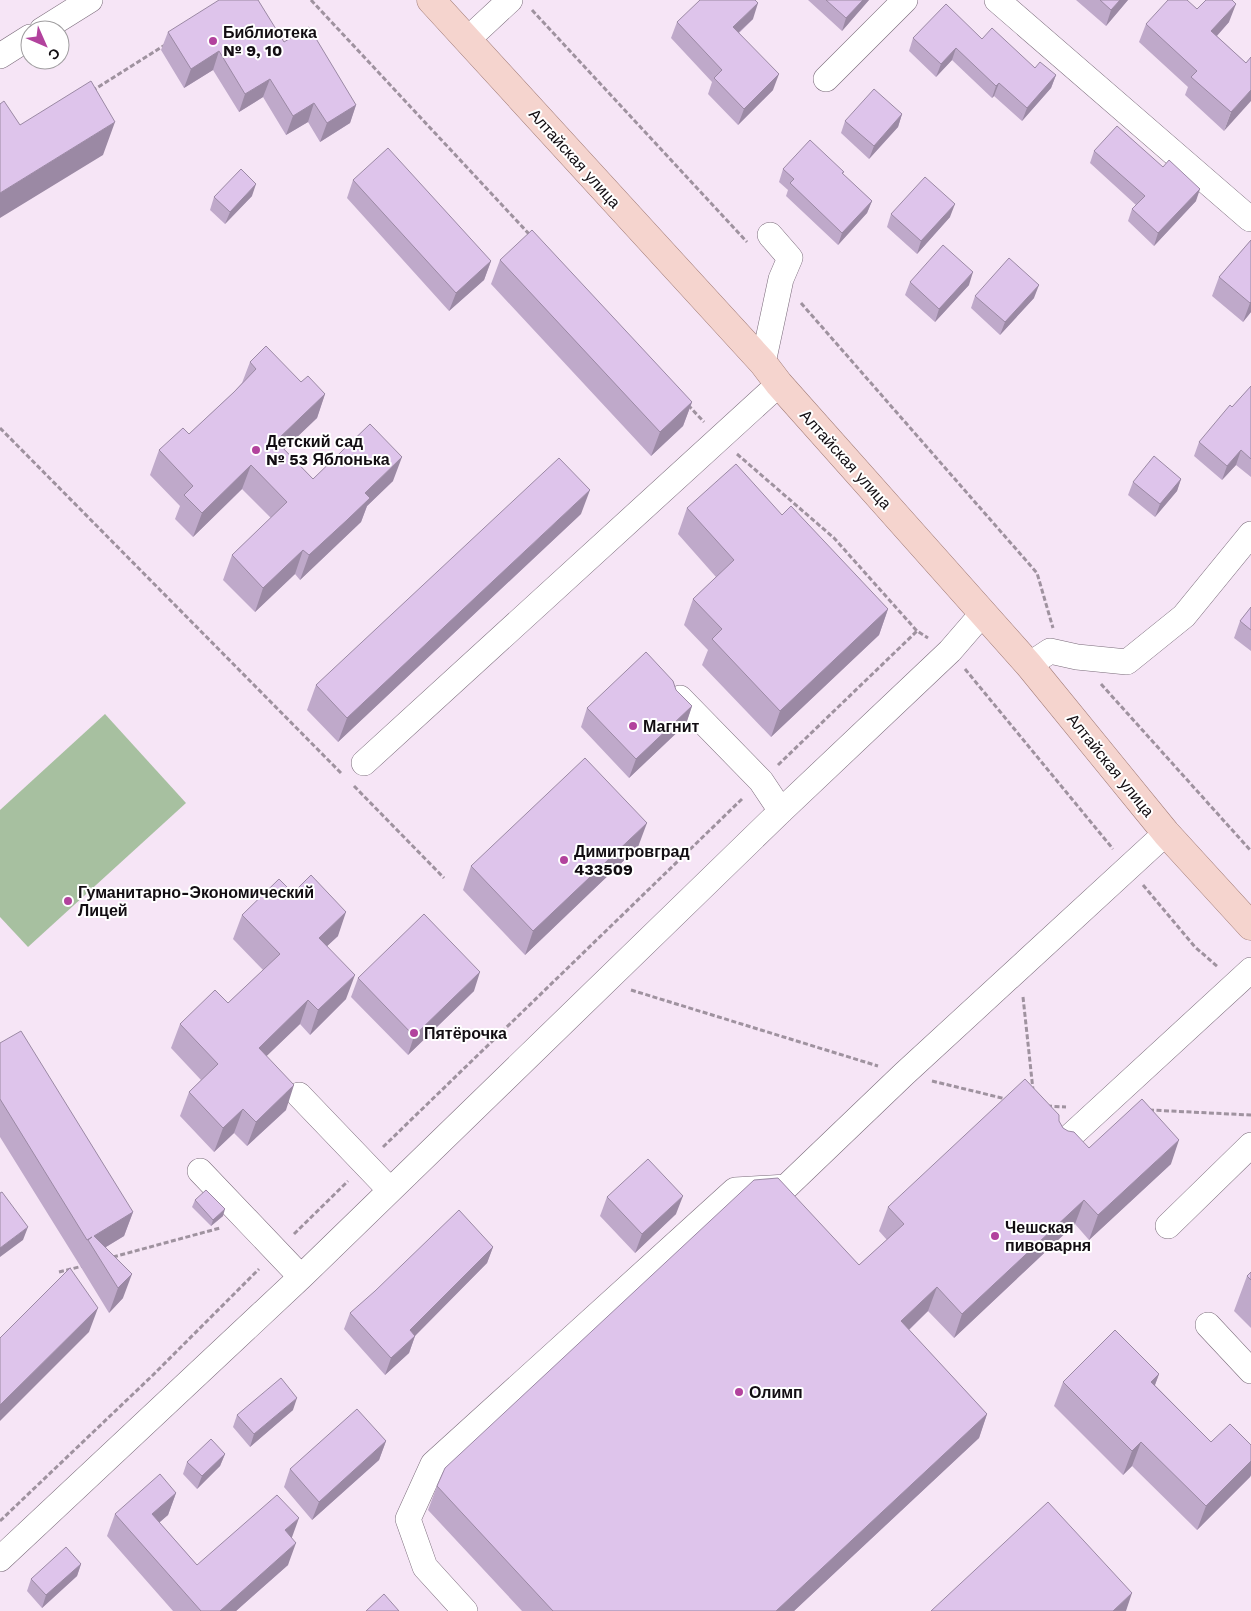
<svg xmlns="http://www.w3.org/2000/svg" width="1251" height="1611" font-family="'Work Sans',sans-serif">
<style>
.pitch{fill:#a7c0a0}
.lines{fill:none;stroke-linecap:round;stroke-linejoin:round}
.minor-casing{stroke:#7a6b7a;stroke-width:26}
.major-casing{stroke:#a17c77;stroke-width:29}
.path{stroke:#9f929f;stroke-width:3;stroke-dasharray:5 2.5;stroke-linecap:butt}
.minor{stroke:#fff;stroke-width:25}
.major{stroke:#f5d4ce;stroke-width:28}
.wall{fill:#bfa9ca}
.shaded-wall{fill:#9b89a4}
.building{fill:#dec4eb;stroke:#9b89a4}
.poi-dot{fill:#b2429d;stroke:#fff;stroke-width:2}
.labels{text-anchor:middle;stroke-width:4;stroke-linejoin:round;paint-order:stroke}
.poi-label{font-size:16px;font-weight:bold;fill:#120d12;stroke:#fff;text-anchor:start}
.street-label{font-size:16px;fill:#120d12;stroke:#fff}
</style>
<rect width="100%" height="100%" fill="#f6e5f6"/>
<path class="pitch" d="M105,714L186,803L28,947L0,917V810Z"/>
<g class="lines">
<defs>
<path id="minor" d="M997,0L1250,219
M42,30L90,0
M467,40L510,0
M0,56L30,37
M826,79L905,0
M763,363L781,279L790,258L770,235
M1029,665L1050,651L1077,657L1127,662L1184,616L1251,534
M680,698L761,781L781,811
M364,763L779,384
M299,1095L390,1190
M1064,1142L1251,970
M200,1171L301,1277
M1168,1226L1251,1145
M1208,1325L1251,1371
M0,1559L301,1277L781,811L950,651L982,614
M465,1611L425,1567L408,1519L433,1464L735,1190L786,1187L904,1074L1166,833"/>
<path id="major" d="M431,0L763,363L779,384L1029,665L1166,833L1251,926"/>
</defs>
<use href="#minor" class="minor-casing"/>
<use href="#major" class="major-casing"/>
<path class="path" d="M311,0L530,235
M532,10L747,242
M92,91L165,45
M801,303L1037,573L1053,628
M688,405L704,422
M0,428L341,773
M737,454L834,538L917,631L928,638
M965,669L1113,849
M1101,684L1251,851
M778,765L917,631
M354,786L444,878
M1143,885L1195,947L1218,967
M631,990L878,1066
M1023,997L1033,1090
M932,1081L1006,1099
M1047,1106L1066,1107
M1149,1110L1251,1115
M383,1147L743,798
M294,1234L348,1181
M113,1257L220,1228
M59,1272L83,1266
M0,1521L153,1375L259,1269"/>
<use href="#minor" class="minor"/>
<use href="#major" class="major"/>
</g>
<path class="wall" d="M808,0H869L842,31Z
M1076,0H1128L1106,26Z
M1197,9L1229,22L1217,36L1246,63L1251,57L1224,131L1185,95L1188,87L1139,42L1146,24Z
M753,19L739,33L773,90L738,125L708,94L712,82L671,38L677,22Z
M168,32L284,42L356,105L350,123L320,142L308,122L286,135L263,97L239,112L213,70L184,88L161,50Z
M913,38L982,39L1035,68L1056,75L1051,88L1022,121L994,96L992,98L952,60L936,77L909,51Z
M902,114L898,127L869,159L841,133L845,121Z
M1094,151L1196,201L1154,246L1128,221L1132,209L1136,205L1090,163Z
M783,169L843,174L872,201L867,213L838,245L786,196L788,190L779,182Z
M353,180L491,261L484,280L449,311L347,198Z
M252,196L225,224L210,210L214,197Z
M891,214L950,217L917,254L887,227Z
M1251,240V312L1243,322L1212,296L1219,277Z
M500,260L692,402L683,426L651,456L491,284Z
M910,282L969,285L935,322L905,295Z
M975,296L1034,298L1000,335L971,308Z
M250,362L301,382L325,394L317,418L284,449L313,479L393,481L367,506L361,522L300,580L295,574L255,612L223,580L232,555L271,518L242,489L193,537L175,519L180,506L150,475L159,450L189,434L234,392L242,383Z
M1251,386V477L1236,465L1222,480L1194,456L1199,442L1232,407Z
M1181,479L1177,491L1155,517L1128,495L1133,482Z
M687,508L782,515L888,609L879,635L771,737L702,665L708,650L684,625L693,599L716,577L678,534Z
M581,514L338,742L307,710L316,685Z
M1251,607V651L1234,638L1240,621Z
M676,690L692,706L686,724L629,778L581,727L587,708Z
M638,847L525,955L463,890L471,866Z
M293,893L338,936L327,946L346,999L310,1035L300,1024L266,1056L286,1110L247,1146L234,1133L214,1152L180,1116L189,1092L201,1080L171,1048L180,1024L228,1003L263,970L233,939L242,915Z
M358,978L474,991L408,1055L351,997Z
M0,1043L133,1212L124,1236L106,1247L123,1298L109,1313L79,1264V1263V1264L0,1137Z
M1059,1121L1063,1128L1089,1148L1171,1164L1089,1240L1075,1224L954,1338L928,1311L909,1330L987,1414L979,1438L794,1611H522L428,1510L437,1486L859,1265L887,1240L879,1231L888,1207Z
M607,1197L676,1214L635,1253L600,1216Z
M195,1200L223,1216L211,1226L192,1207Z
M493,1247L487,1263L415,1336L409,1353L385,1375L344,1329L350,1313Z
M1251,1272V1328L1234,1311L1247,1276Z
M1159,1374L1155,1385L1211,1442L1251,1445V1475L1250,1477L1197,1530L1132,1466L1123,1475L1054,1406L1063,1382Z
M293,1410L250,1447L233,1427L237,1415Z
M386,1441L379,1460L312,1520L284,1487L290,1469Z
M225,1454L220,1466L197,1489L183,1474L187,1462Z
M176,1493L168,1515L159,1522L197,1565L291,1538L288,1565L236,1611H173L107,1536L115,1514Z
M81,1564L77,1576L42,1608L27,1591L31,1579Z"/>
<path class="shaded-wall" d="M863,0H869L842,31L846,18Z
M1120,0H1128L1106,26L1111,10Z
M758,3L753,19L727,43L733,27Z
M1236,4L1229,22L1205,49L1211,31Z
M956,48L952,60L936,77L941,64Z
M219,51L213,70L184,88L191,69Z
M779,74L773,90L738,125L744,109Z
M1056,75L1051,88L1022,121L1027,108Z
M270,79L263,97L239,112L245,94Z
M999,83L994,96L992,98L996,86Z
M1251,90V101L1224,131L1231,112Z
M314,103L308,122L286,135L293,116Z
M356,105L350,123L320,142L327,123Z
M902,114L898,127L869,159L874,146Z
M115,122L103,155L0,218V193Z
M256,184L252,196L225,224L230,212Z
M1200,189L1196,201L1154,246L1158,233Z
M872,201L867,213L838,245L842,233Z
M955,204L950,217L917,254L921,241Z
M491,261L484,280L449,311L456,293Z
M973,272L969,285L935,322L939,309Z
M1039,285L1034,298L1000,335L1005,322Z
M1251,302V312L1243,322L1250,303Z
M325,394L317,418L268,465L276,441Z
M692,402L683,426L651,456L660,432Z
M1241,450L1236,465L1222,480L1227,466Z
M402,457L393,481L367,506L361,522L300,580L309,555L365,493Z
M251,465L242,489L193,537L202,513Z
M1181,479L1177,491L1155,517L1160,504Z
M590,490L581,514L338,742L347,718Z
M303,550L295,574L255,612L263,588Z
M888,609L879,635L771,737L780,711Z
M692,706L686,724L629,778L636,759Z
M647,823L638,847L525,955L533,931Z
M346,912L338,936L310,962L319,938Z
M480,972L474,991L408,1055L414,1036Z
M355,975L346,999L310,1035L318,1010Z
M308,1000L300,1024L250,1072L259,1048Z
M294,1085L286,1110L247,1146L256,1122Z
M243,1109L234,1133L214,1152L223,1128Z
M1179,1140L1171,1164L1089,1240L1098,1215Z
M683,1196L676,1214L635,1253L642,1234Z
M1084,1200L1075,1224L954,1338L962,1314Z
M225,1209L223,1216L211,1226L213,1220Z
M133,1212L124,1236L96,1253L94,1236Z
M28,1227L23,1240L0,1257V1248Z
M493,1247L487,1263L404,1347L410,1330Z
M132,1274L123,1298L109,1313L118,1288Z
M937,1287L928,1311L892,1346L901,1321Z
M98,1308L89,1332L0,1421V1405Z
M415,1336L409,1353L385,1375L391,1358Z
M1159,1374L1150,1398L1151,1382Z
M297,1398L293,1410L250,1447L254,1434Z
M987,1414L979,1438L794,1611H776Z
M386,1441L379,1460L312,1520L319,1502Z
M1141,1442L1132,1466L1123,1475L1132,1451Z
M225,1454L220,1466L197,1489L202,1476Z
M1251,1461V1475L1250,1477L1197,1530L1206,1506Z
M176,1493L168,1515L144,1536L152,1514Z
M299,1518L291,1540L285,1530Z
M296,1543L288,1565L236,1611H220Z
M81,1564L77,1576L42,1608L46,1595Z
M1132,1593L1126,1611H1113Z"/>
<path class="building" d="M219,0H258L284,42L309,27L356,105L327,123L314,103L293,116L270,79L245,94L219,51L191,69L168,32Z
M700,0H755L758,3L733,27L779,74L744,109L714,78L722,70L677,22Z
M826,0H863L846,18Z
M1100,0H1120L1111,10Z
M1168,0H1187L1197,9L1206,0H1232L1236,4L1211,31L1246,63L1251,57V90L1231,112L1191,77L1197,71L1146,24Z
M946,4L982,39L992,28L1035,68L1040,62L1056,75L1027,108L999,83L996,86L956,48L941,64L913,38Z
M91,81L115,122L0,193V104L4,101L20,125Z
M874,89L902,114L874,146L845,121Z
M1117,126L1163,167L1169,160L1200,189L1158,233L1132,209L1145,196L1094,151Z
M810,140L844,172L842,173L872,201L842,233L790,183L794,179L783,169Z
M388,148L491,261L456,293L353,180Z
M241,169L256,184L230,212L214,197Z
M925,177L955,204L921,241L891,214Z
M532,230L692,402L660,432L500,260Z
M1251,240V302L1250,303L1219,277Z
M943,245L973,272L939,309L910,282Z
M1009,258L1039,285L1005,322L975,296Z
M266,346L301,382L308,376L325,394L276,441L313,479L370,424L402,457L365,493L370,498L347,520L309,555L303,550L263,588L232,555L287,502L251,465L202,513L184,495L193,486L159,450L183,428L189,434L234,392L256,369L250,362Z
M1251,386V459L1241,450L1227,466L1199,442L1230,405L1232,407Z
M1154,456L1181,479L1160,504L1133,482Z
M559,458L590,490L347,718L316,685Z
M736,464L782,515L791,506L888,609L780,711L712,639L722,629L693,599L734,560L687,508Z
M1251,607V630L1240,621Z
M646,652L673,681L676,690L692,706L636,759L587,708Z
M585,758L647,823L533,931L471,866Z
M311,875L346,912L319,938L355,975L318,1010L308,1000L259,1048L294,1085L256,1122L243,1109L223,1128L189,1092L218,1064L180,1024L215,990L228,1003L280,954L242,915L279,879L293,893Z
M424,914L480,972L414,1036L358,978Z
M21,1031L133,1212L94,1236L132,1274L118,1288L88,1240L92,1237L87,1240L0,1099V1043Z
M1025,1079L1059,1115V1121L1063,1128L1068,1131L1074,1132L1089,1148L1142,1099L1179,1140L1098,1215L1084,1200L962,1314L937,1287L901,1321L987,1414L776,1611H553L437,1486L445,1468L754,1180L778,1178L859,1265L904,1224L888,1207Z
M648,1159L683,1196L642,1234L607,1197Z
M206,1190L225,1209L213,1220L195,1200Z
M2,1192L28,1227L0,1248V1193Z
M459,1210L493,1247L410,1330L415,1336L391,1358L350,1313L375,1291Z
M70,1268L98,1308L0,1405V1338Z
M1251,1272V1280L1247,1276Z
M1115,1330L1159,1374L1151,1382L1211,1442L1230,1424L1251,1445V1461L1206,1506L1141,1442L1132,1451L1063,1382Z
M281,1378L297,1398L254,1434L237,1415Z
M357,1409L386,1441L319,1502L290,1469Z
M211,1439L225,1454L202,1476L187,1462Z
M160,1474L176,1493L152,1514L197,1565L277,1495L299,1518L285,1530L296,1543L220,1611H201L115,1514Z
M1048,1502L1132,1593L1113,1611H931Z
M66,1547L81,1564L46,1595L31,1579Z
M384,1594L399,1611H366Z"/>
<g class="poi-dot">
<circle cx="213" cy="41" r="5"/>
<circle cx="256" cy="450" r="5"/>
<circle cx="633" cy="726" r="5"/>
<circle cx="564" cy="860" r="5"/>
<circle cx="68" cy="901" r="5"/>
<circle cx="414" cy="1033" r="5"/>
<circle cx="995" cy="1236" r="5"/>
<circle cx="739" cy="1392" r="5"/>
</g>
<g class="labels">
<g class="poi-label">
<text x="223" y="38">Библиотека<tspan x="223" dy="18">№ 9, 10</tspan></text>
<text x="266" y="447">Детский сад<tspan x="266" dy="18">№ 53 Яблонька</tspan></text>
<text x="643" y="732">Магнит</text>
<text x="574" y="857">Димитровград<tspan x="574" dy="18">433509</tspan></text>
<text x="78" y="898">Гуманитарно-Экономический<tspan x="78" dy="18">Лицей</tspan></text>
<text x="424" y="1039">Пятёрочка</text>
<text x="1005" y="1233">Чешская<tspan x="1005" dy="18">пивоварня</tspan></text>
<text x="749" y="1398">Олимп</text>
</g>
<g class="street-label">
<text transform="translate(575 158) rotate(48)" y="6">Алтайская улица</text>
<text transform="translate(846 459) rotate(48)" y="6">Алтайская улица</text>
<text transform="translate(1111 765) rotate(51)" y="6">Алтайская улица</text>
</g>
</g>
<g transform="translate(45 45) rotate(135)"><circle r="24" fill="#ffffff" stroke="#a09ea0"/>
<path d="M0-4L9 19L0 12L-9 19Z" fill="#b2429d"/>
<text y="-8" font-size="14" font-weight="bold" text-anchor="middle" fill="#120d12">С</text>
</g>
</svg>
